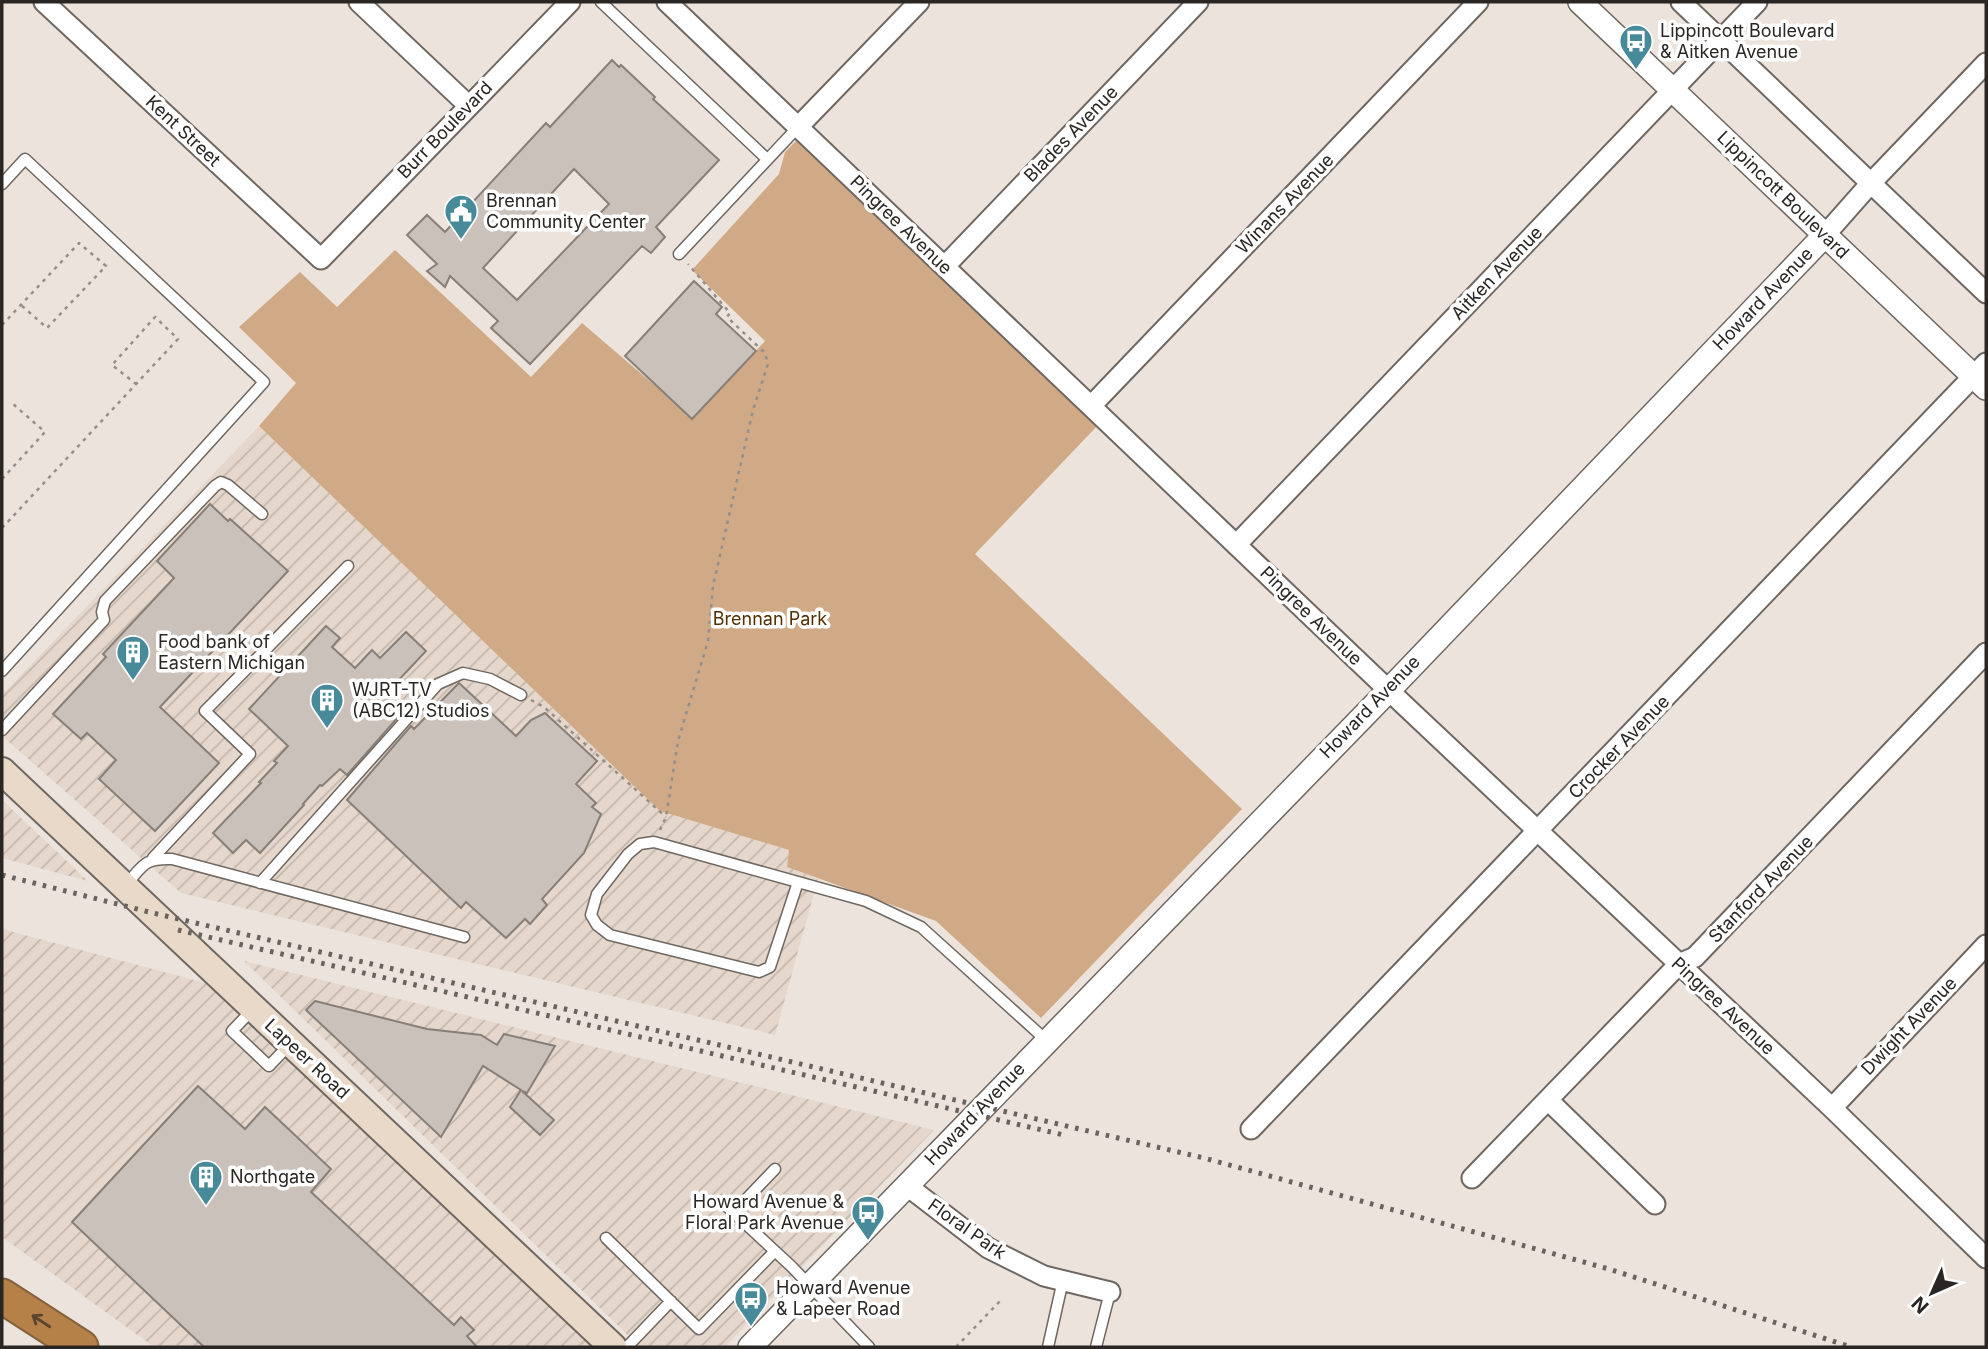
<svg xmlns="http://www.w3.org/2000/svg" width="1988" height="1349" font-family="Inter,sans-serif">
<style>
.industrial{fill:url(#industrial-furrows)}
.green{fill:#d0aa86}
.building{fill:#c9c1ba;stroke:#877f78;stroke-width:2;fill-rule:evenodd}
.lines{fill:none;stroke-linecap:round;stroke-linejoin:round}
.service-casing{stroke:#6f6761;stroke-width:13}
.minor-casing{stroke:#6f6761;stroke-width:23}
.tertiary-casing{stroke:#6f6761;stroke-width:26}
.secondary-casing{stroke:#6f6761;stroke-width:30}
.motorway-casing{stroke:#85613c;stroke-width:37}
.path{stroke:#958f89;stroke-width:2.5;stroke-dasharray:3.5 5;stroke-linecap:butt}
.service{stroke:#fff;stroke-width:10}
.minor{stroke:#fff;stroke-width:19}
.tertiary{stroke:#fff;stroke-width:23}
.secondary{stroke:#e9d9c8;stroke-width:26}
.motorway{stroke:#b68149;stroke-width:33}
.rail{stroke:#68635f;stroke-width:5;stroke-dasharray:3.5 7;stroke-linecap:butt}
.oneway{stroke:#5a4630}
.labels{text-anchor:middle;stroke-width:7;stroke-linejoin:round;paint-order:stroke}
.poi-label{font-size:18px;fill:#292623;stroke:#fff;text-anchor:start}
.street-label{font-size:18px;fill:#292623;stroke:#fff}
.park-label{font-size:18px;fill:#543000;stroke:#fff}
</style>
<defs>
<pattern id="industrial-furrows" width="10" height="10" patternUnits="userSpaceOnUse" patternTransform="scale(1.75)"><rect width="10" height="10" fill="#e5d7cb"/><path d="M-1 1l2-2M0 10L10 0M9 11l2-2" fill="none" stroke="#c4b8ae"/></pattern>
</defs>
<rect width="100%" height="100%" fill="#ece4dc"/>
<path class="industrial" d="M259,426L660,811L789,850L787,867L818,879L775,1035L181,893L2,736V695Z
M2,800L88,881L2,858Z
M2,929L213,985L507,1261L592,1347H154L2,1237Z
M244,961L934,1130L725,1347H640Z"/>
<path class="green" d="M799,138L1100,423L975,554L1242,809L1041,1018L936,921L787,867L789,850L660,811L259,426L296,383L239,327L300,272L337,307L395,250L531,377L582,323L693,418L765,341L692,270L779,174L785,152Z"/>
<path class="building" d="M612,60L619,67L621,65L655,97L653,99L719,160L656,227L665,237L651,253L642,246L530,364L491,328L498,321L450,276L445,287L427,271L437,264L407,235L427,215L445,232L546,123L550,127ZM574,169L609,204L517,300L483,268Z
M694,281L722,307L716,314L756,351L692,419L625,356Z
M210,504L228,521L230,519L288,571L160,707L219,763L155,831L99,779L116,760L87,733L81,739L53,714L106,657L103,654L174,578L157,561Z
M326,626L340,638L332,647L355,668L372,650L380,658L406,632L426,651L393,686L397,689L386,702L400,715L347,775L340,769L322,786L320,785L303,804L304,805L260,853L246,840L233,853L213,833L261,783L259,782L277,763L274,761L288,746L249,709Z
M459,683L516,736L531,720L545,713L597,761L576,784L596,803L592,807L601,814L584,853L542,899L547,905L530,924L525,919L506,938L466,902L461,908L347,800L411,726L414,729Z
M315,1001L427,1029L481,1035L497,1045L504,1034L555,1046L527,1093L522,1091L554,1120L540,1135L510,1107L521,1090L483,1066L441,1137L306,1010Z
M198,1086L245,1129L265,1107L331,1169L311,1192L454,1325L461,1317L474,1330L467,1336L477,1347H204L72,1222Z"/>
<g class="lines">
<defs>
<path id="service" d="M601,2L767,159
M2,184L25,159L264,382L2,671
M679,254L798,127
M2,730L104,620L102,612L105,601L215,486L221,482L228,485L262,514
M153,858L250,754L205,711L348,566
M798,882L770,967L759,972L610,935L597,925L591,915L597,894L628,854L640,844L654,842L866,901L921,927L1046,1040
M260,883L438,684L463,673L490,679L521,695
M125,886C143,866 143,858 172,859L464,937
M253,1009L232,1031L269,1066L289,1045
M721,1201L791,1266L869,1347
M733,1213L775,1169
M606,1238L699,1329L775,1251
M627,1347L671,1301
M1048,1347L1063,1280
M1096,1347L1110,1292"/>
<path id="minor" d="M44,2L321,259L570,2
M359,2L469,106
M667,2L1402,703L1832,1108L1986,1258
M1681,2L1986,293
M798,127L919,2
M1825,235L1870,184L1986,63
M945,266L1198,2
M1091,406L1478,2
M1236,545L1757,2
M1549,1101L1655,1204
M1832,1108L1986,945
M1251,1129L1986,363
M1472,1178L1679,964L1695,957L1986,653
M906,1185L988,1248L1044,1276L1110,1292"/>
<path id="tertiary" d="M1580,2L1986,388
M750,1347L1389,690L1825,235"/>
<path id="secondary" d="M2,771L613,1347"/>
<path id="motorway" d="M2,1296L81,1347"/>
</defs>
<use href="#service" class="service-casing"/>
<use href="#minor" class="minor-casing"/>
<use href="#tertiary" class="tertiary-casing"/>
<use href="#secondary" class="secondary-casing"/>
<use href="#motorway" class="motorway-casing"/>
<path class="path" d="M2,325L79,243L106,266L47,328L21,305
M2,479L45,432L13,404
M2,528L178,339L155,317L112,365L136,384
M531,700L544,707L666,817
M660,830L666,817L678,741L708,641L713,586L753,410L768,364L765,353L727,317L730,313L688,264
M956,1347L1001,1300"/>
<use href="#service" class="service"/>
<use href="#minor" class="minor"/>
<use href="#tertiary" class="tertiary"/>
<use href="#secondary" class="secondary"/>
<use href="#motorway" class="motorway"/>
<path class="rail" d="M2,875L153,913L1204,1158L1609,1269L1851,1347
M178,930L1068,1136"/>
</g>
<defs><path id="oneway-shaft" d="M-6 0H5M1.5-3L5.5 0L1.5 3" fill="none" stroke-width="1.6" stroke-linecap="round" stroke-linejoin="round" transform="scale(1.75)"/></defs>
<use class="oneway" href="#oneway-shaft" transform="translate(41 1321) rotate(-147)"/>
<defs>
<symbol id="bus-pin" viewBox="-11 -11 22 30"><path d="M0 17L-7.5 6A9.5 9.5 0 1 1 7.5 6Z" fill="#478a9a" stroke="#fff"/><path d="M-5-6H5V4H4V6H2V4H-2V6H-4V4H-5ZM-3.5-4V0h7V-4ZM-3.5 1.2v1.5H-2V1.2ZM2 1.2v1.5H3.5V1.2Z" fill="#fff"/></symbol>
<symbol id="civic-pin" viewBox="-11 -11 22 30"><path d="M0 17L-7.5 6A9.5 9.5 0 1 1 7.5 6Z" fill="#478a9a" stroke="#fff"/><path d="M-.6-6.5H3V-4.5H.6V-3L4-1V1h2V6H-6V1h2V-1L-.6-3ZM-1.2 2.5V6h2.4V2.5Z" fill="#fff"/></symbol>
<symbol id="building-pin" viewBox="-11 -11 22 30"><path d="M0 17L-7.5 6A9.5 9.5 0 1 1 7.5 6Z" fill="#478a9a" stroke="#fff"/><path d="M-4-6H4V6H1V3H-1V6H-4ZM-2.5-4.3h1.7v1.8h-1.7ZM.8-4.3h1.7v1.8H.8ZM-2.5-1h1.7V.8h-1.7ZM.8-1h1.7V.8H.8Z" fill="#fff"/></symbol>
</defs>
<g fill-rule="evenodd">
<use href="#bus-pin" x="1617" y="22" width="38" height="52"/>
<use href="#civic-pin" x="442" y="192" width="38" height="52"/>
<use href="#building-pin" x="114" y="633" width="38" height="52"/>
<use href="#building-pin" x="308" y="681" width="38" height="52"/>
<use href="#building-pin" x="187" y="1158" width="38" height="52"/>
<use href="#bus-pin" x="849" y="1193" width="38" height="52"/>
<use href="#bus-pin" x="732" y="1279" width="38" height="52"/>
</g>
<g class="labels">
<g class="poi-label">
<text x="1660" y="37">Lippincott Boulevard<tspan x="1660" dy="21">&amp; Aitken Avenue</tspan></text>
<text x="486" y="207">Brennan<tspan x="486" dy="21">Community Center</tspan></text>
<text x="158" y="648">Food bank of<tspan x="158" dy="21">Eastern Michigan</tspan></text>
<text x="352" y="696">WJRT-TV<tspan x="352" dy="21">(ABC12) Studios</tspan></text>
<text x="230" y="1183">Northgate</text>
<text x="844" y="1208" text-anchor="end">Howard Avenue &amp;<tspan x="844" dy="21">Floral Park Avenue</tspan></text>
<text x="776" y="1294">Howard Avenue<tspan x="776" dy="21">&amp; Lapeer Road</tspan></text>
</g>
<g class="street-label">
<text transform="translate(445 130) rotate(-46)" y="6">Burr Boulevard</text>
<text transform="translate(183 131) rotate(43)" y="6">Kent Street</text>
<text transform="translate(1071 134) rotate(-46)" y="6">Blades Avenue</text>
<text transform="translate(1783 195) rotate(44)" y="6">Lippincott Boulevard</text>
<text transform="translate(1285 204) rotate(-46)" y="6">Winans Avenue</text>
<text transform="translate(901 225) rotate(44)" y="6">Pingree Avenue</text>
<text transform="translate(1497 273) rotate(-46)" y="6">Aitken Avenue</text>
<text transform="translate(1763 299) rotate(-46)" y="6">Howard Avenue</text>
<text transform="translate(1311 616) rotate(44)" y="6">Pingree Avenue</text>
<text transform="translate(1370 707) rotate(-46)" y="6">Howard Avenue</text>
<text transform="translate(1619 747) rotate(-46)" y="6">Crocker Avenue</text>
<text transform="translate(1761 889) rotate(-46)" y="6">Stanford Avenue</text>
<text transform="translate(1723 1006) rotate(43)" y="6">Pingree Avenue</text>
<text transform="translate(1909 1026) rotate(-46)" y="6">Dwight Avenue</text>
<text transform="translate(307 1059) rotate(43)" y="6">Lapeer Road</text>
<text transform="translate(975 1114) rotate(-46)" y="6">Howard Avenue</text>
<text transform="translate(967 1229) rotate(35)" y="6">Floral Park</text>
</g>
<g class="park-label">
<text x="770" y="625">Brennan Park</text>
</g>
</g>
<rect width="1988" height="1349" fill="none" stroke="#292623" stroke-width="7"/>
<g transform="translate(1932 1293) rotate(225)" stroke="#ffffff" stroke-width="5" paint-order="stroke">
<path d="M0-5L12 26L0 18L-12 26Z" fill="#292623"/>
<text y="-10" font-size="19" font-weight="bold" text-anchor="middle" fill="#292623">N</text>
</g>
</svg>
